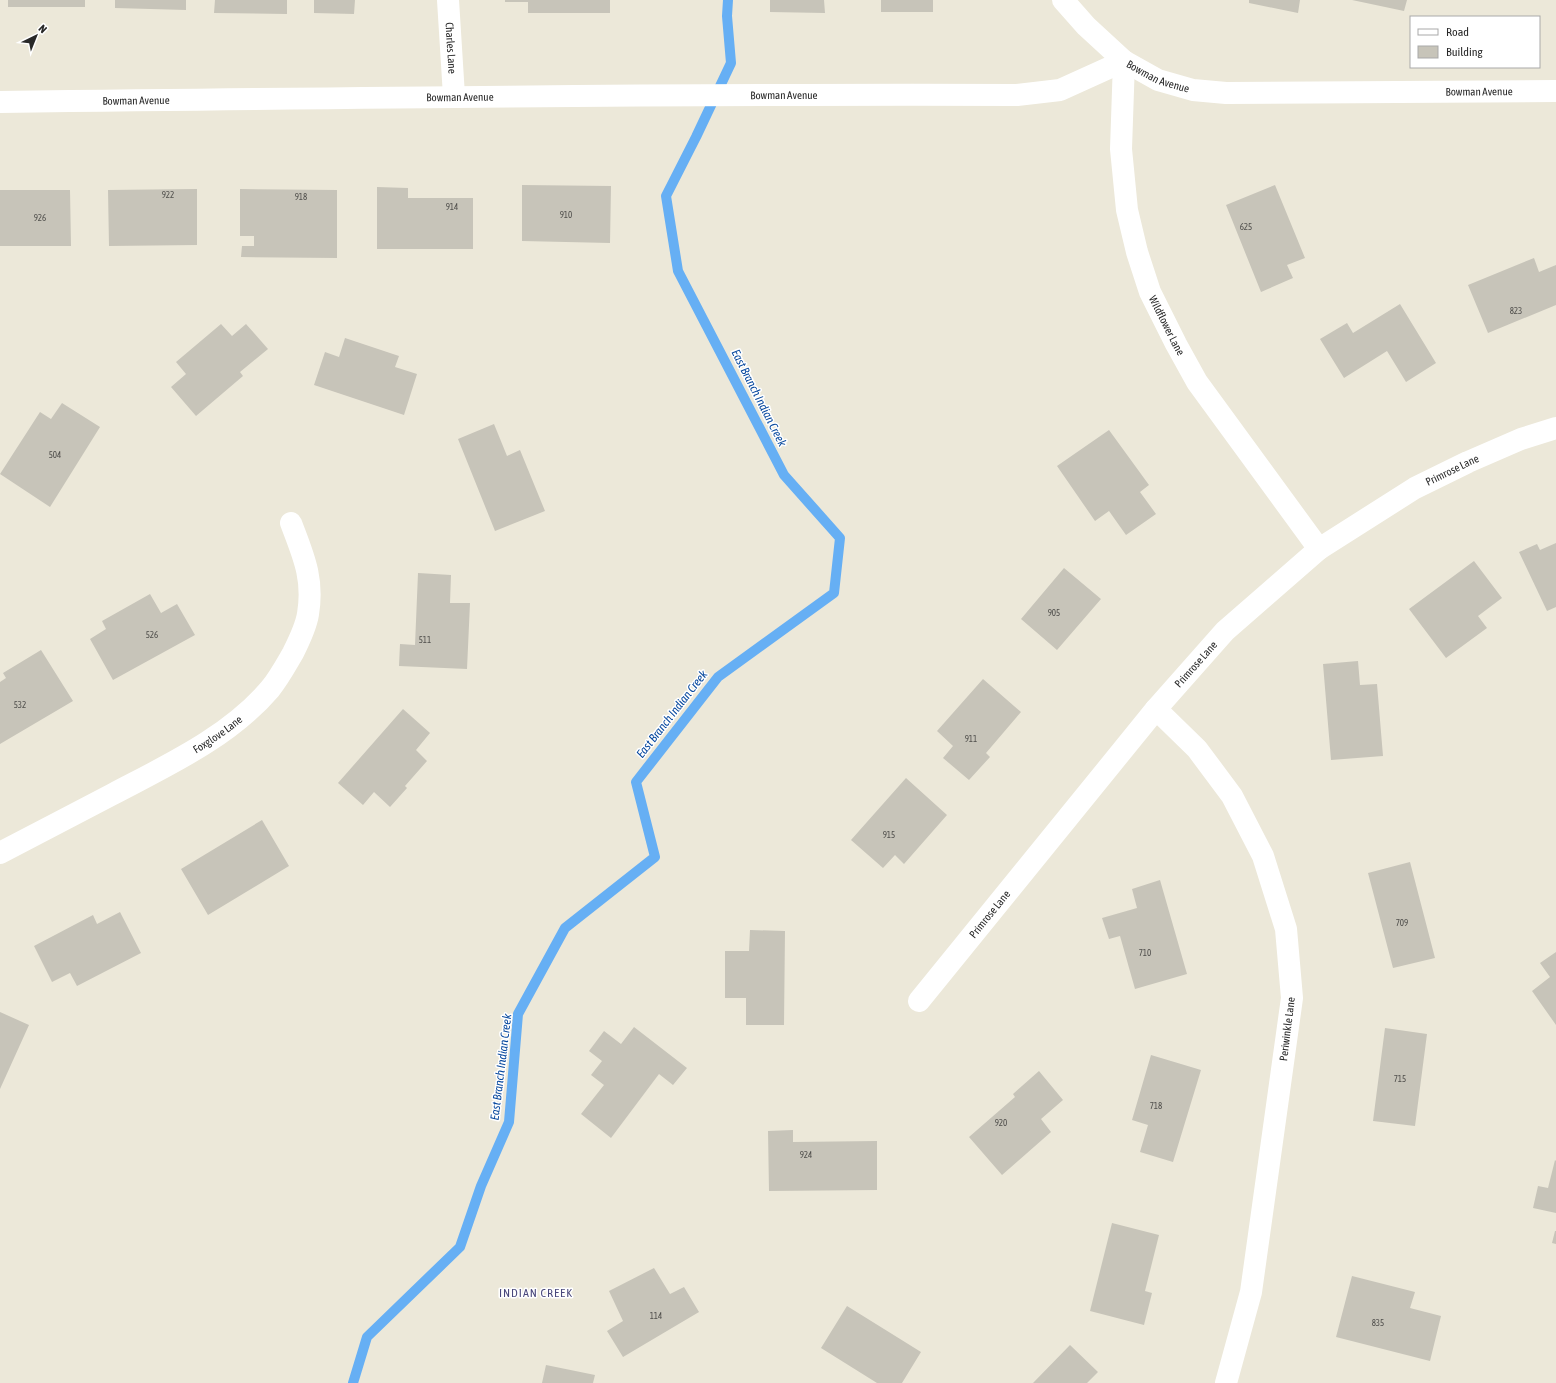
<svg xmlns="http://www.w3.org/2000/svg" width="1556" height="1383" font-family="'Asap Condensed',sans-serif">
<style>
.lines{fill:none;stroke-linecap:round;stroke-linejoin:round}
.stream{stroke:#66aff4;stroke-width:10}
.building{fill:#c7c4b9}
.minor{stroke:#fff;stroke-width:22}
.labels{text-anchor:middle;stroke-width:3;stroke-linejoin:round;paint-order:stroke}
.number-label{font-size:9px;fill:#504f4c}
.street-label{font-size:11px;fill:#282828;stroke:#fff}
.water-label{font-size:12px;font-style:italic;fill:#07489e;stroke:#fff}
.neighbourhood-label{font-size:12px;letter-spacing:1px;fill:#49477b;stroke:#fff}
</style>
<rect width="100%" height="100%" fill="#ece8d9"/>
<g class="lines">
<path class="stream" d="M353,1383L367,1337L460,1247L481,1186L509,1122L518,1014L565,928L655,857L636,782L718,677L834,593L840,538L784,475L678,271L666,196L696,137L731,63L727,16L728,0"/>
</g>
<path class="building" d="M8,0H85V7H8Z
M115,0H186V10L115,8Z
M215,0H287V14L214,13Z
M314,0H355L354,14L314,13Z
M505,0H610V13H528V2H505Z
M770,0H824L825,13L770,12Z
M881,0H933V12H881Z
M1249,0H1300L1298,13L1249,3Z
M1352,0H1407L1404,11Z
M522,185L611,186L610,243L522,241Z
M1275,185L1305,258L1287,265L1293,278L1261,292L1226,205Z
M377,187L408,188V198H473V249H377Z
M197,189V245L109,246L108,190Z
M240,189L337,190V258L241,257L242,246H254V236H240Z
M0,190H70L71,246H0Z
M1534,258L1539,272L1556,265V305L1488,333L1468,285Z
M1400,304L1436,363L1406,382L1387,351L1344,378L1320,339L1347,323L1353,333Z
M221,324L232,336L246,324L268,349L240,372L243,376L196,416L171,387L186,374L176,362Z
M345,338L399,356L395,367L417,374L404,415L314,385L325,352L339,357Z
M62,403L100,427L50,507L0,474L40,412L51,419Z
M494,424L507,456L520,450L545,511L495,531L458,439Z
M1109,430L1149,485L1140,492L1156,514L1126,535L1109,511L1095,521L1057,466Z
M1556,543V607L1547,611L1519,552L1537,544L1540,550Z
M1474,561L1502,598L1478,616L1487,628L1446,658L1409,609Z
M1064,568L1101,599L1057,650L1021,619Z
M418,573L451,575L450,603H470L467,669L399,666L400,644L415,645Z
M150,594L161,613L177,604L195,635L113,680L90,639L106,629L102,621Z
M41,650L73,701L0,744V682L6,678L3,673Z
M1358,661L1360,685L1377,684L1383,756L1331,760L1323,664Z
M983,679L1021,712L986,753L990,757L969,780L943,758L953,746L937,731Z
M403,709L430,733L416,750L427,761L405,786L407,788L390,807L374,792L363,805L338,783Z
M906,778L947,815L904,864L895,855L883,868L851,840Z
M262,820L289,866L208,915L181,869Z
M1410,862L1435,958L1393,968L1368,873Z
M1160,880L1187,974L1135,989L1120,936L1109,939L1102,918L1137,908L1132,889Z
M120,912L141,953L77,986L70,973L52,982L34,946L93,915L97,924Z
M750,930L785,931L784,1025H746V998H725V951H749Z
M1556,952V1025L1532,991L1550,977L1540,963Z
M0,1012L29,1025L0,1089Z
M634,1027L687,1068L673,1085L659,1074L611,1138L581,1114L604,1085L591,1075L602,1061L589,1051L604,1031L621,1044Z
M1385,1028L1427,1034L1415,1126L1373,1121Z
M1151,1055L1201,1070L1173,1162L1140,1152L1148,1125L1132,1120Z
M1039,1071L1063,1100L1041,1119L1051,1132L1002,1175L969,1137L1015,1097L1013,1094Z
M793,1130V1142L877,1141V1190L769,1191L768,1131Z
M1555,1160L1556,1161V1213L1533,1208L1538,1186L1548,1188Z
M1112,1223L1159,1235L1145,1291L1152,1293L1144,1325L1090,1311Z
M1555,1231H1556V1244L1552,1243Z
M654,1268L670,1294L684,1287L699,1312L623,1357L607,1331L623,1321L609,1291Z
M1352,1276L1415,1292L1410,1308L1441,1316L1430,1361L1336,1337Z
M847,1306L921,1352L902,1383H877L821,1348Z
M1070,1345L1098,1372L1087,1383H1033Z
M546,1365L595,1375L593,1383H542Z"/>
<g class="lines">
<g class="minor">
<path id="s1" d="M448,0L454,96"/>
<path id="s2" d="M1063,0L1086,26L1124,61L1158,80L1193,90L1226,93L1556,91"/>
<path id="s3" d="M1124,61L1121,149L1127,210L1137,252L1150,292L1176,344L1197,382L1319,549"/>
<path id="s4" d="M0,102C339,98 678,94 1017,95L1060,90L1124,61"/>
<path d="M1156,709L1197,749L1232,796L1263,856L1286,929L1292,998L1251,1292L1226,1383"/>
<path id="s5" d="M0,853C38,833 75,814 113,794C168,765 229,737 270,689C279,678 286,665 293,653C299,641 306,627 308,614C314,578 303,555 291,523"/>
<path id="s6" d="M919,1001L1156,709L1225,631L1319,549L1415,488L1468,462L1521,439L1556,428"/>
</g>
</g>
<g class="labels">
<g class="number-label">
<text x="168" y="198">922</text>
<text x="301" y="200">918</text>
<text x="452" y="210">914</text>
<text x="566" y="218">910</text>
<text x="40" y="221">926</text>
<text x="1246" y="230">625</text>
<text x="1516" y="314">823</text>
<text x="55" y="458">504</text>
<text x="1054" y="616">905</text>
<text x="152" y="638">526</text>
<text x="425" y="643">511</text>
<text x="20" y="708">532</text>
<text x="971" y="742">911</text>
<text x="889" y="838">915</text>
<text x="1402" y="926">709</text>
<text x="1145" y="956">710</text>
<text x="1400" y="1082">715</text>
<text x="1156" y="1109">718</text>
<text x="1001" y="1126">920</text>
<text x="806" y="1158">924</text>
<text x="656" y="1319">114</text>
<text x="1378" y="1326">835</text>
</g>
<g class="street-label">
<text dy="4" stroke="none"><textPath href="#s1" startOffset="48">Charles Lane</textPath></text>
<text dy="4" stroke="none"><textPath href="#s2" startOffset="124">Bowman Avenue</textPath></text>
<text dy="4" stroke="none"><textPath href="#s2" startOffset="448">Bowman Avenue</textPath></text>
<text dy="4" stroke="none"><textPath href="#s4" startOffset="784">Bowman Avenue</textPath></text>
<text dy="4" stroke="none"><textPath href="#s4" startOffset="460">Bowman Avenue</textPath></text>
<text dy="4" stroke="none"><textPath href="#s4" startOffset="136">Bowman Avenue</textPath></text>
<text dy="4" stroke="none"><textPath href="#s3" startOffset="272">Wildflower Lane</textPath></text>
<text dy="4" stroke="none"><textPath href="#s6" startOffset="760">Primrose Lane</textPath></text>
<text dy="4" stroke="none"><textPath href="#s6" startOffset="436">Primrose Lane</textPath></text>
<text dy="4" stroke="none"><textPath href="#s5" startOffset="248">Foxglove Lane</textPath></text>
<text dy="4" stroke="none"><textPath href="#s6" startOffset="112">Primrose Lane</textPath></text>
<text transform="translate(1287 1029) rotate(-83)" y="4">Periwinkle Lane</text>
</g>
<g class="water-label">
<text transform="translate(759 398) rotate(63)" y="4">East Branch Indian Creek</text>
<text transform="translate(672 714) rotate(-52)" y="4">East Branch Indian Creek</text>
<text transform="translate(501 1067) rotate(-83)" y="4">East Branch Indian Creek</text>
</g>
<g class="neighbourhood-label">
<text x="536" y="1297">INDIAN CREEK</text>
</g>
</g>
<rect x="1410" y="16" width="130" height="52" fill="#ffffff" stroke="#a9a9a9"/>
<rect x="1418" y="29" width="20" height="6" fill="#ffffff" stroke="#a9a9a9"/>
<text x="1446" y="36" font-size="12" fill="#282828">Road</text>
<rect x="1418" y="46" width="20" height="12" fill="#c7c4b9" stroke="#a9a9a9"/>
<text x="1446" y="56" font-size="12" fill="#282828">Building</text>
<g transform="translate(36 36) rotate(43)" stroke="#ffffff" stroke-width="3" paint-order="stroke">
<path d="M0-3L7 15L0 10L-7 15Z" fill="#282828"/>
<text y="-6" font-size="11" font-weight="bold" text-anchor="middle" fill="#282828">N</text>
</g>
</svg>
